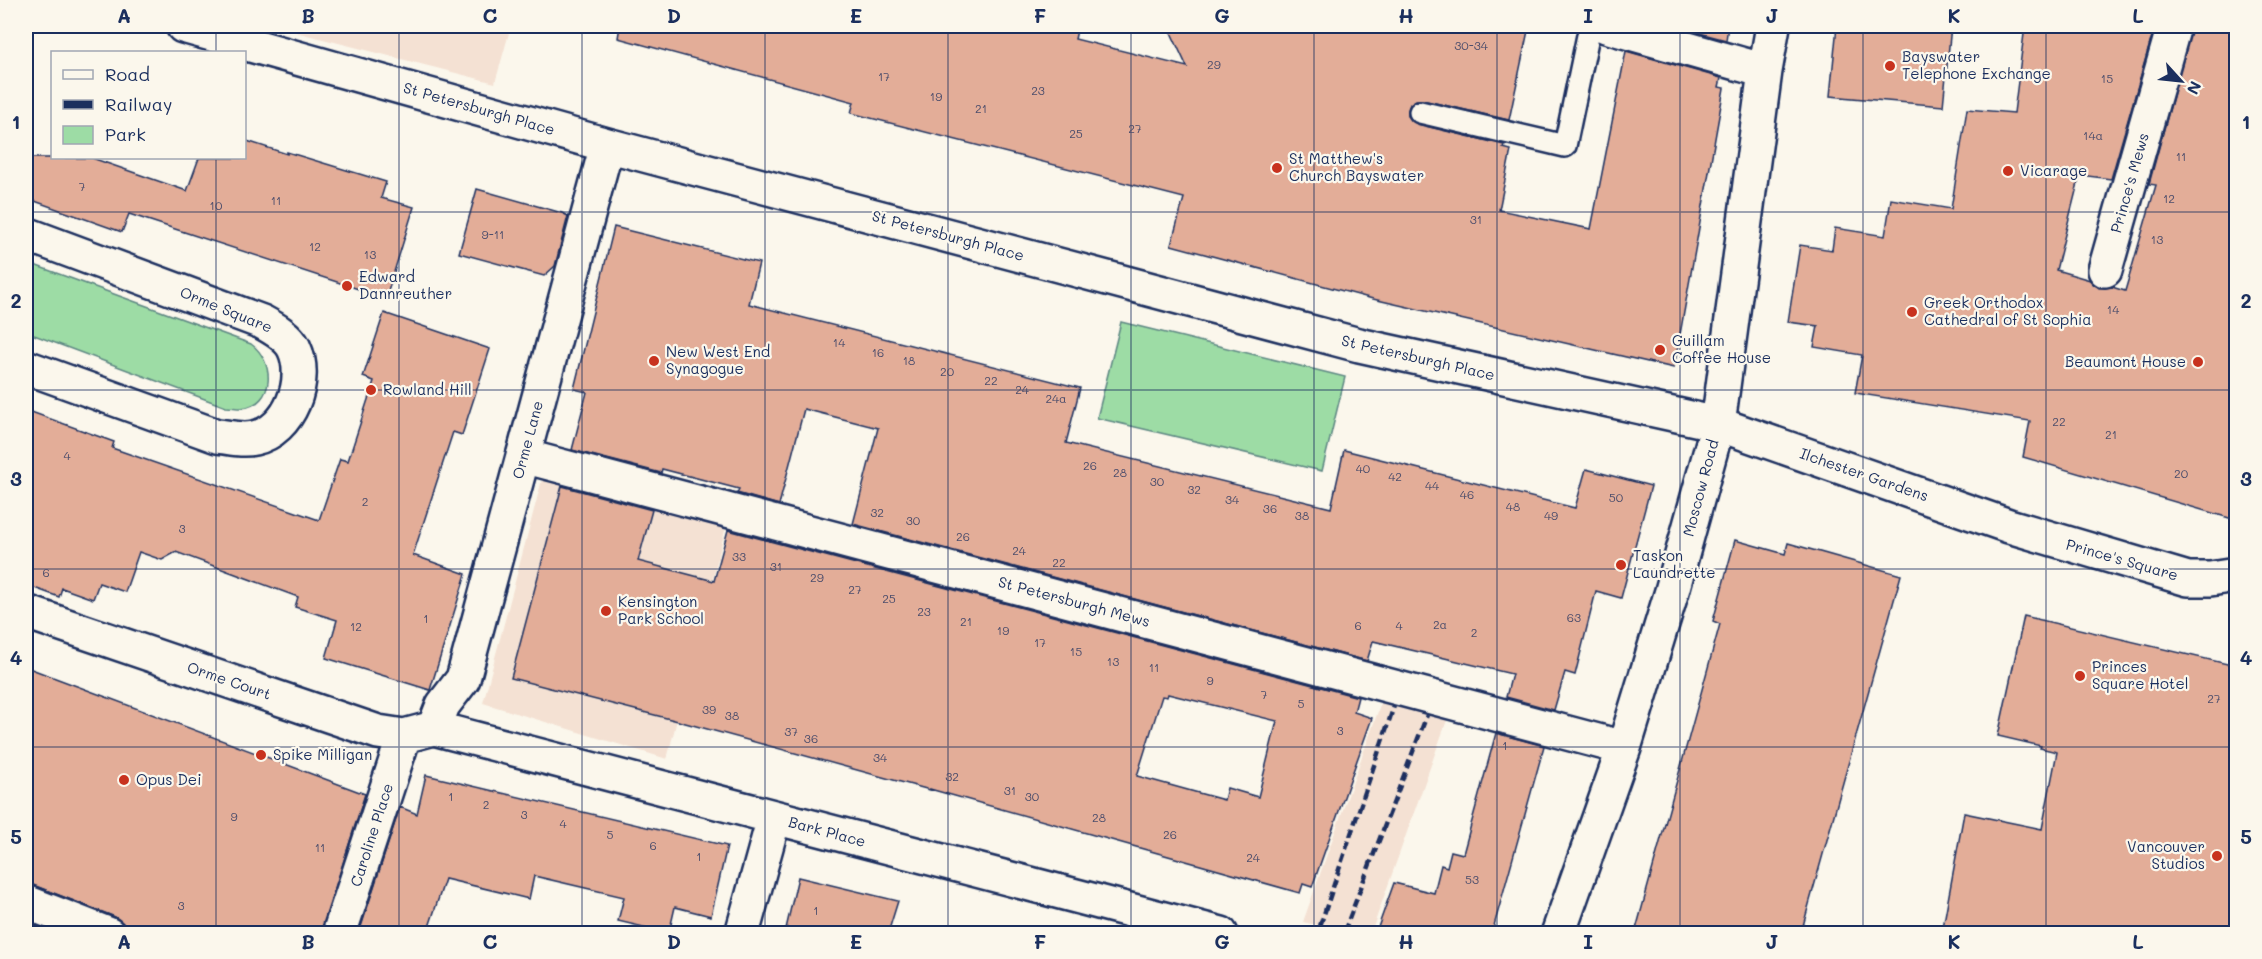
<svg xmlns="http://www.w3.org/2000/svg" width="2262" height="959" font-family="Mali,sans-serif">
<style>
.built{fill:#f4e1d3}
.green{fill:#9ddca5;stroke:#5c8682;stroke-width:1.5}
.building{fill:#e3ad98;stroke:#1b2f5e;stroke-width:1.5;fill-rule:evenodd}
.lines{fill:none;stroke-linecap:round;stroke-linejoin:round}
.service-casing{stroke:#1b2f5e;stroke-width:26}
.minor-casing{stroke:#1b2f5e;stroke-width:38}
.service{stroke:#fbf7ec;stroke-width:21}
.minor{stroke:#fbf7ec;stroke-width:33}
.rail{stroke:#1b2f5e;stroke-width:4.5;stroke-dasharray:9 4.5;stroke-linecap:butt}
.grid{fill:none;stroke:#1b2f5e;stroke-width:1.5;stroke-opacity:0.55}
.poi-dot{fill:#c8321e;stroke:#fbf7ec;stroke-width:2}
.labels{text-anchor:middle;stroke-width:4.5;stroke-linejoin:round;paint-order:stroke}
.number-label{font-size:12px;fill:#4d4e6c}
.poi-label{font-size:15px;fill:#1b2f5e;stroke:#fbf7ec;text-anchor:start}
.street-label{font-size:15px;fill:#1b2f5e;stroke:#fbf7ec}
.neatline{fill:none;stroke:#1b2f5e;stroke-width:2}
.grid-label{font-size:20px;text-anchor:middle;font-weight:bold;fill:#1b2f5e}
</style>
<rect width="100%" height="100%" fill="#fbf7ec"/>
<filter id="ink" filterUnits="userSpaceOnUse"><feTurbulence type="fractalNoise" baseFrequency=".0167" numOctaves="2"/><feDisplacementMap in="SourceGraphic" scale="12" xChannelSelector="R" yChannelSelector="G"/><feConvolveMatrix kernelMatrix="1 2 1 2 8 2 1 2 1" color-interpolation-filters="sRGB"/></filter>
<g filter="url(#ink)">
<path class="built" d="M272,26H511L495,83Z
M544,472L728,519L667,759L483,703Z
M1381,703L1447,720L1371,933H1349L1303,922Z"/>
<path class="green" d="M26,262L251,344C275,361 276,405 241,408C236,408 231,407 226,407L26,332Z
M1121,322L1345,377L1322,471L1097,418Z"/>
<path class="building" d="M620,26H1078L1075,39L1187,67L1168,26H1529L1509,120L1422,100H1416L1410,104L1408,110V116L1417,124L1504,145L1503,148L1511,150L1499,210L1591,229L1626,51L1721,78L1719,87L1724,88L1674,368L1373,299L1171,245L1184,198L851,113L854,102L618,38Z
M1673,26H1728L1726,40Z
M1837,26H1951L1943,106L1830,96Z
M2025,26H2155L2111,179L2080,175L2056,270L2090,280L2099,288L2112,287L2125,291L2156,185L2149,184L2192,26H2236V520L2023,457L2030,421L1855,393L1862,355L1814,347L1818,326L1788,322L1800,245L1832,250L1835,228L1885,236L1891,199L1951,209L1967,109L2014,113Z
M244,140L287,154V152L386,182L381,198L414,207L386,298L129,214L122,232L26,198V158H92L187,191L199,158H244Z
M477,189L562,213L568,216L555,266L544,276L459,253Z
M614,227L759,263L749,304L1080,388L1066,443L1331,508L1344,450L1575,508L1586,469L1651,486L1621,598L1596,591L1575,675L1565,672L1554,710L1506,697L1512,674L1373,641L1367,661L853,524L878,428L804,409L779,505L737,493L739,489L662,469L661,473L572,450L587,392L574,389Z
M384,313L490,349L462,435L453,432L413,555L466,574L430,690L326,658L337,620L295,607L298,597L176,552L162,560L139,552L125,592L99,583L93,599L62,588L59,597L26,585V410L114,442L112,448L319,520L340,459L348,461L374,381L363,377Z
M562,486L652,510L638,561L714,581L728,530L1358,697L1354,712L1372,718L1312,887L1303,884L1300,893L930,789V790L678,721L511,678ZM1168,694L1277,721L1258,797L1227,788L1224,800L1137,776L1162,696L1167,697Z
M1735,540L1785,554L1788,543L1901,575L1801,933H1635L1720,624L1713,621Z
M2024,616L2236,666V933H1942L1964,813L2042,829L2057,752L2040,748L2041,746L1998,736Z
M26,667L365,794L321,933H126L123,923L115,917L33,885L26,884Z
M1496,733L1544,746L1492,933H1376L1394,883L1434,893L1441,865L1447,867L1451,851L1463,854Z
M426,775L727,846L711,916L675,907L669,933L618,921L624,897L534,876L529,899L445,879L427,933H359L400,807L417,814Z
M798,877L898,901L888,933H785Z
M26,922L55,933H26Z"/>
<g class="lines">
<defs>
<path id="service" d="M1420,112L1565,146L1590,26"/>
<path id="minor" d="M183,26L607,145L1359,345L1718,424L2009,526L2188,579H2210L2236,575
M1606,26L1765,71
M26,234L262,322C273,328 288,336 294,348C309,380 290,431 254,438C242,441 229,437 217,436L26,367
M2105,270L2174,26
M523,456L1624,748
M26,612L378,732L404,736L434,728
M434,728L1221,934
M434,728L443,705L463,679L607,145
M26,902L108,934
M339,934L404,736
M742,934L774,818
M1558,934L1624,748L1672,591L1718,424L1765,71L1773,26"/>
</defs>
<use href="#service" class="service-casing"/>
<use href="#minor" class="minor-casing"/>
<use href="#service" class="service"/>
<use href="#minor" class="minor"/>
<path class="rail" d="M1320,926L1394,706
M1344,932L1427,715"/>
</g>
</g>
<path class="grid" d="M216,26V52M399,26V934M582,26V934M765,26V934M948,26V934M1131,26V934M1314,26V934M1497,26V934M1680,26V934M1863,26V934M2046,26V934M216,158V934M26,212H2236M26,390H2236M26,569H2236M26,747H2236"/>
<g class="poi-dot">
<circle cx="1890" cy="66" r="6"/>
<circle cx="1277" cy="168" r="6"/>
<circle cx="2008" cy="171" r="6"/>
<circle cx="347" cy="286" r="6"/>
<circle cx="1912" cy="312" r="6"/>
<circle cx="1660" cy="350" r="6"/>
<circle cx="654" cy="361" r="6"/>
<circle cx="2198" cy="362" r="6"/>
<circle cx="371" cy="390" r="6"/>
<circle cx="1621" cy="565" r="6"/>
<circle cx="606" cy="611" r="6"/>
<circle cx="2080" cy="676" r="6"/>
<circle cx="261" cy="755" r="6"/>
<circle cx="124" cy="780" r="6"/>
<circle cx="2217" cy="856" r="6"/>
</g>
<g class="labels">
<g class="number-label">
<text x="1471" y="50">30-34</text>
<text x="1214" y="69">29</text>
<text x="884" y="81">17</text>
<text x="2107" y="83">15</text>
<text x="1038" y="95">23</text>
<text x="936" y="101">19</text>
<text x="981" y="113">21</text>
<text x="1135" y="133">27</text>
<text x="1076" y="138">25</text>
<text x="2093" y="140">14a</text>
<text x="2181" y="161">11</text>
<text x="82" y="191">7</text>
<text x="2169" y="203">12</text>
<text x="276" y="205">11</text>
<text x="216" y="210">10</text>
<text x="1476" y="224">31</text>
<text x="493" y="239">9-11</text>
<text x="2157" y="244">13</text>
<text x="315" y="251">12</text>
<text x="370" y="259">13</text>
<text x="2113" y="314">14</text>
<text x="839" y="347">14</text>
<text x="878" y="357">16</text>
<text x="909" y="365">18</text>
<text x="947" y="376">20</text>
<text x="991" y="385">22</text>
<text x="1022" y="394">24</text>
<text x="1056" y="403">24a</text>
<text x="2059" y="426">22</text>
<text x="2111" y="439">21</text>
<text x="67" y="460">4</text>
<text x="1090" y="470">26</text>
<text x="1363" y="473">40</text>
<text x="1120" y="477">28</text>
<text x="2181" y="478">20</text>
<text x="1395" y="481">42</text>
<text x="1157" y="486">30</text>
<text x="1432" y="490">44</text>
<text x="1194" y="494">32</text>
<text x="1467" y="499">46</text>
<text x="1616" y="502">50</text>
<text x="1232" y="504">34</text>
<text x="365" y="506">2</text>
<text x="1513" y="511">48</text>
<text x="1270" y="513">36</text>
<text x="877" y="517">32</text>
<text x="1302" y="520">38</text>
<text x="1551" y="520">49</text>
<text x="913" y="525">30</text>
<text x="182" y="533">3</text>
<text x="963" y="541">26</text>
<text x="1019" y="555">24</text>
<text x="739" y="561">33</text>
<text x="1059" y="567">22</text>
<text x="776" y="571">31</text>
<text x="46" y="577">6</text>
<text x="817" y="582">29</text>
<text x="855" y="594">27</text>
<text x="889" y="603">25</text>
<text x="924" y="616">23</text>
<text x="1574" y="622">63</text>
<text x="426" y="623">1</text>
<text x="966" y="626">21</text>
<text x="1440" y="629">2a</text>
<text x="1358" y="630">6</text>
<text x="1399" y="630">4</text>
<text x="356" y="631">12</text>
<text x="1003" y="635">19</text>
<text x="1474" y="637">2</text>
<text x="1040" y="647">17</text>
<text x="1076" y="656">15</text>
<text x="1113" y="666">13</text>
<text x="1154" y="672">11</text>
<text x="1210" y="685">9</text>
<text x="1264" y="699">7</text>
<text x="2214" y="703">27</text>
<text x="1301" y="708">5</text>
<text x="709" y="714">39</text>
<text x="732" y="720">38</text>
<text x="1340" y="735">3</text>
<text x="791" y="736">37</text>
<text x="811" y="743">36</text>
<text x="1505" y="750">1</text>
<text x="880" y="762">34</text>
<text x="952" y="781">32</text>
<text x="1010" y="795">31</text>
<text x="451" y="801">1</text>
<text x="1032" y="801">30</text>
<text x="486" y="809">2</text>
<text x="524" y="819">3</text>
<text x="234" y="821">9</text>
<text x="1099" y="822">28</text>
<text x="563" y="828">4</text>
<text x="610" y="839">5</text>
<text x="1170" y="839">26</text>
<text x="653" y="850">6</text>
<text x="320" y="852">11</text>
<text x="699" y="861">1</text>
<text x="1253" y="862">24</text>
<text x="1472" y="884">53</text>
<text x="181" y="910">3</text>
<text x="816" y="915">1</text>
</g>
<g class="poi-label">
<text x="1902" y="62">Bayswater<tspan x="1902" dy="17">Telephone Exchange</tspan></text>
<text x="1289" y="164">St Matthew's<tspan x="1289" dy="17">Church Bayswater</tspan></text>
<text x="2020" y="176">Vicarage</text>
<text x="359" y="282">Edward<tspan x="359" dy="17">Dannreuther</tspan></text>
<text x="1924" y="308">Greek Orthodox<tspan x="1924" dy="17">Cathedral of St Sophia</tspan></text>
<text x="1672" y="346">Guillam<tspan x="1672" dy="17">Coffee House</tspan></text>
<text x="666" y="357">New West End<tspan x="666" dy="17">Synagogue</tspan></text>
<text x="2186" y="367" text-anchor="end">Beaumont House</text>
<text x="383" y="395">Rowland Hill</text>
<text x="1633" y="561">Taskon<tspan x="1633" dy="17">Laundrette</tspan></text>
<text x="618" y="607">Kensington<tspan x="618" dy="17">Park School</tspan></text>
<text x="2092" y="672">Princes<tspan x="2092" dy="17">Square Hotel</tspan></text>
<text x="273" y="760">Spike Milligan</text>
<text x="136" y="785">Opus Dei</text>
<text x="2205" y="852" text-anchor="end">Vancouver<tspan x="2205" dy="17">Studios</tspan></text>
</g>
<g class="street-label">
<text transform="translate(479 109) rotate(16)" y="5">St Petersburgh Place</text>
<text transform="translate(2130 183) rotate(-74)" y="5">Prince's Mews</text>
<text transform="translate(948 236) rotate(15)" y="5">St Petersburgh Place</text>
<text transform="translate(226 310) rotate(22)" y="5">Orme Square</text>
<text transform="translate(1418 358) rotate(13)" y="5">St Petersburgh Place</text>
<text transform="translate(528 440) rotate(-75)" y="5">Orme Lane</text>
<text transform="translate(1864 475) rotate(19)" y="5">Ilchester Gardens</text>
<text transform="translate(1701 488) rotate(-75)" y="5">Moscow Road</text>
<text transform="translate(2122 560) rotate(16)" y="5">Prince's Square</text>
<text transform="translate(1074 602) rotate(15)" y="5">St Petersburgh Mews</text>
<text transform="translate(229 681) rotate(19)" y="5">Orme Court</text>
<text transform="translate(827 832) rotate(15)" y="5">Bark Place</text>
<text transform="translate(372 835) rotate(-72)" y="5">Caroline Place</text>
</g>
</g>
<rect width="2262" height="959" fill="none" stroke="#fbf7ec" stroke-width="66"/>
<rect x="51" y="51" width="195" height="108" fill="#fbf7ec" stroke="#a1a7b3" stroke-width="1.5"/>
<rect x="63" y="70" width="30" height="9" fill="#fbf7ec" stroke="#a1a7b3" stroke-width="1.5"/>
<text x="105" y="81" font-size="18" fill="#1b2f5e">Road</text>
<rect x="63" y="100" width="30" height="9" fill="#1b2f5e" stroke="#a1a7b3" stroke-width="1.5"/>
<text x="105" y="111" font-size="18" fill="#1b2f5e">Railway</text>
<rect x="63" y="126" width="30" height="18" fill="#9ddca5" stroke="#a1a7b3" stroke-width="1.5"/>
<text x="105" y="141" font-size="18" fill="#1b2f5e">Park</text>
<g transform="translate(2181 81) rotate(117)" stroke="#fbf7ec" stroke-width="4.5" paint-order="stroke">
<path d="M0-4.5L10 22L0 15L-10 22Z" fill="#1b2f5e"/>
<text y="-9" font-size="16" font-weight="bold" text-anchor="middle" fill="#1b2f5e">N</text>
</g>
<rect x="33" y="33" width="2196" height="893" class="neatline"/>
<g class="grid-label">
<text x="124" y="23">A</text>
<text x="308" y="23">B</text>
<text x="490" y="23">C</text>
<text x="674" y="23">D</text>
<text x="856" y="23">E</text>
<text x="1040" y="23">F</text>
<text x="1222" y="23">G</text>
<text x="1406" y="23">H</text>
<text x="1588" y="23">I</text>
<text x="1772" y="23">J</text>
<text x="1954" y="23">K</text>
<text x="2138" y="23">L</text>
<text x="16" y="129">1</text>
<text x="2246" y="129">1</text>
<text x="16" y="308">2</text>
<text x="2246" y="308">2</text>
<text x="16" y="486">3</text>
<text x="2246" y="486">3</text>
<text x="16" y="665">4</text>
<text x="2246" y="665">4</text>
<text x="16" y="844">5</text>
<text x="2246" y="844">5</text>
<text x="124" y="949">A</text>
<text x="308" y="949">B</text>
<text x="490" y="949">C</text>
<text x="674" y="949">D</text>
<text x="856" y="949">E</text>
<text x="1040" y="949">F</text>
<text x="1222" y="949">G</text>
<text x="1406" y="949">H</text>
<text x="1588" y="949">I</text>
<text x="1772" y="949">J</text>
<text x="1954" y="949">K</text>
<text x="2138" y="949">L</text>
</g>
</svg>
